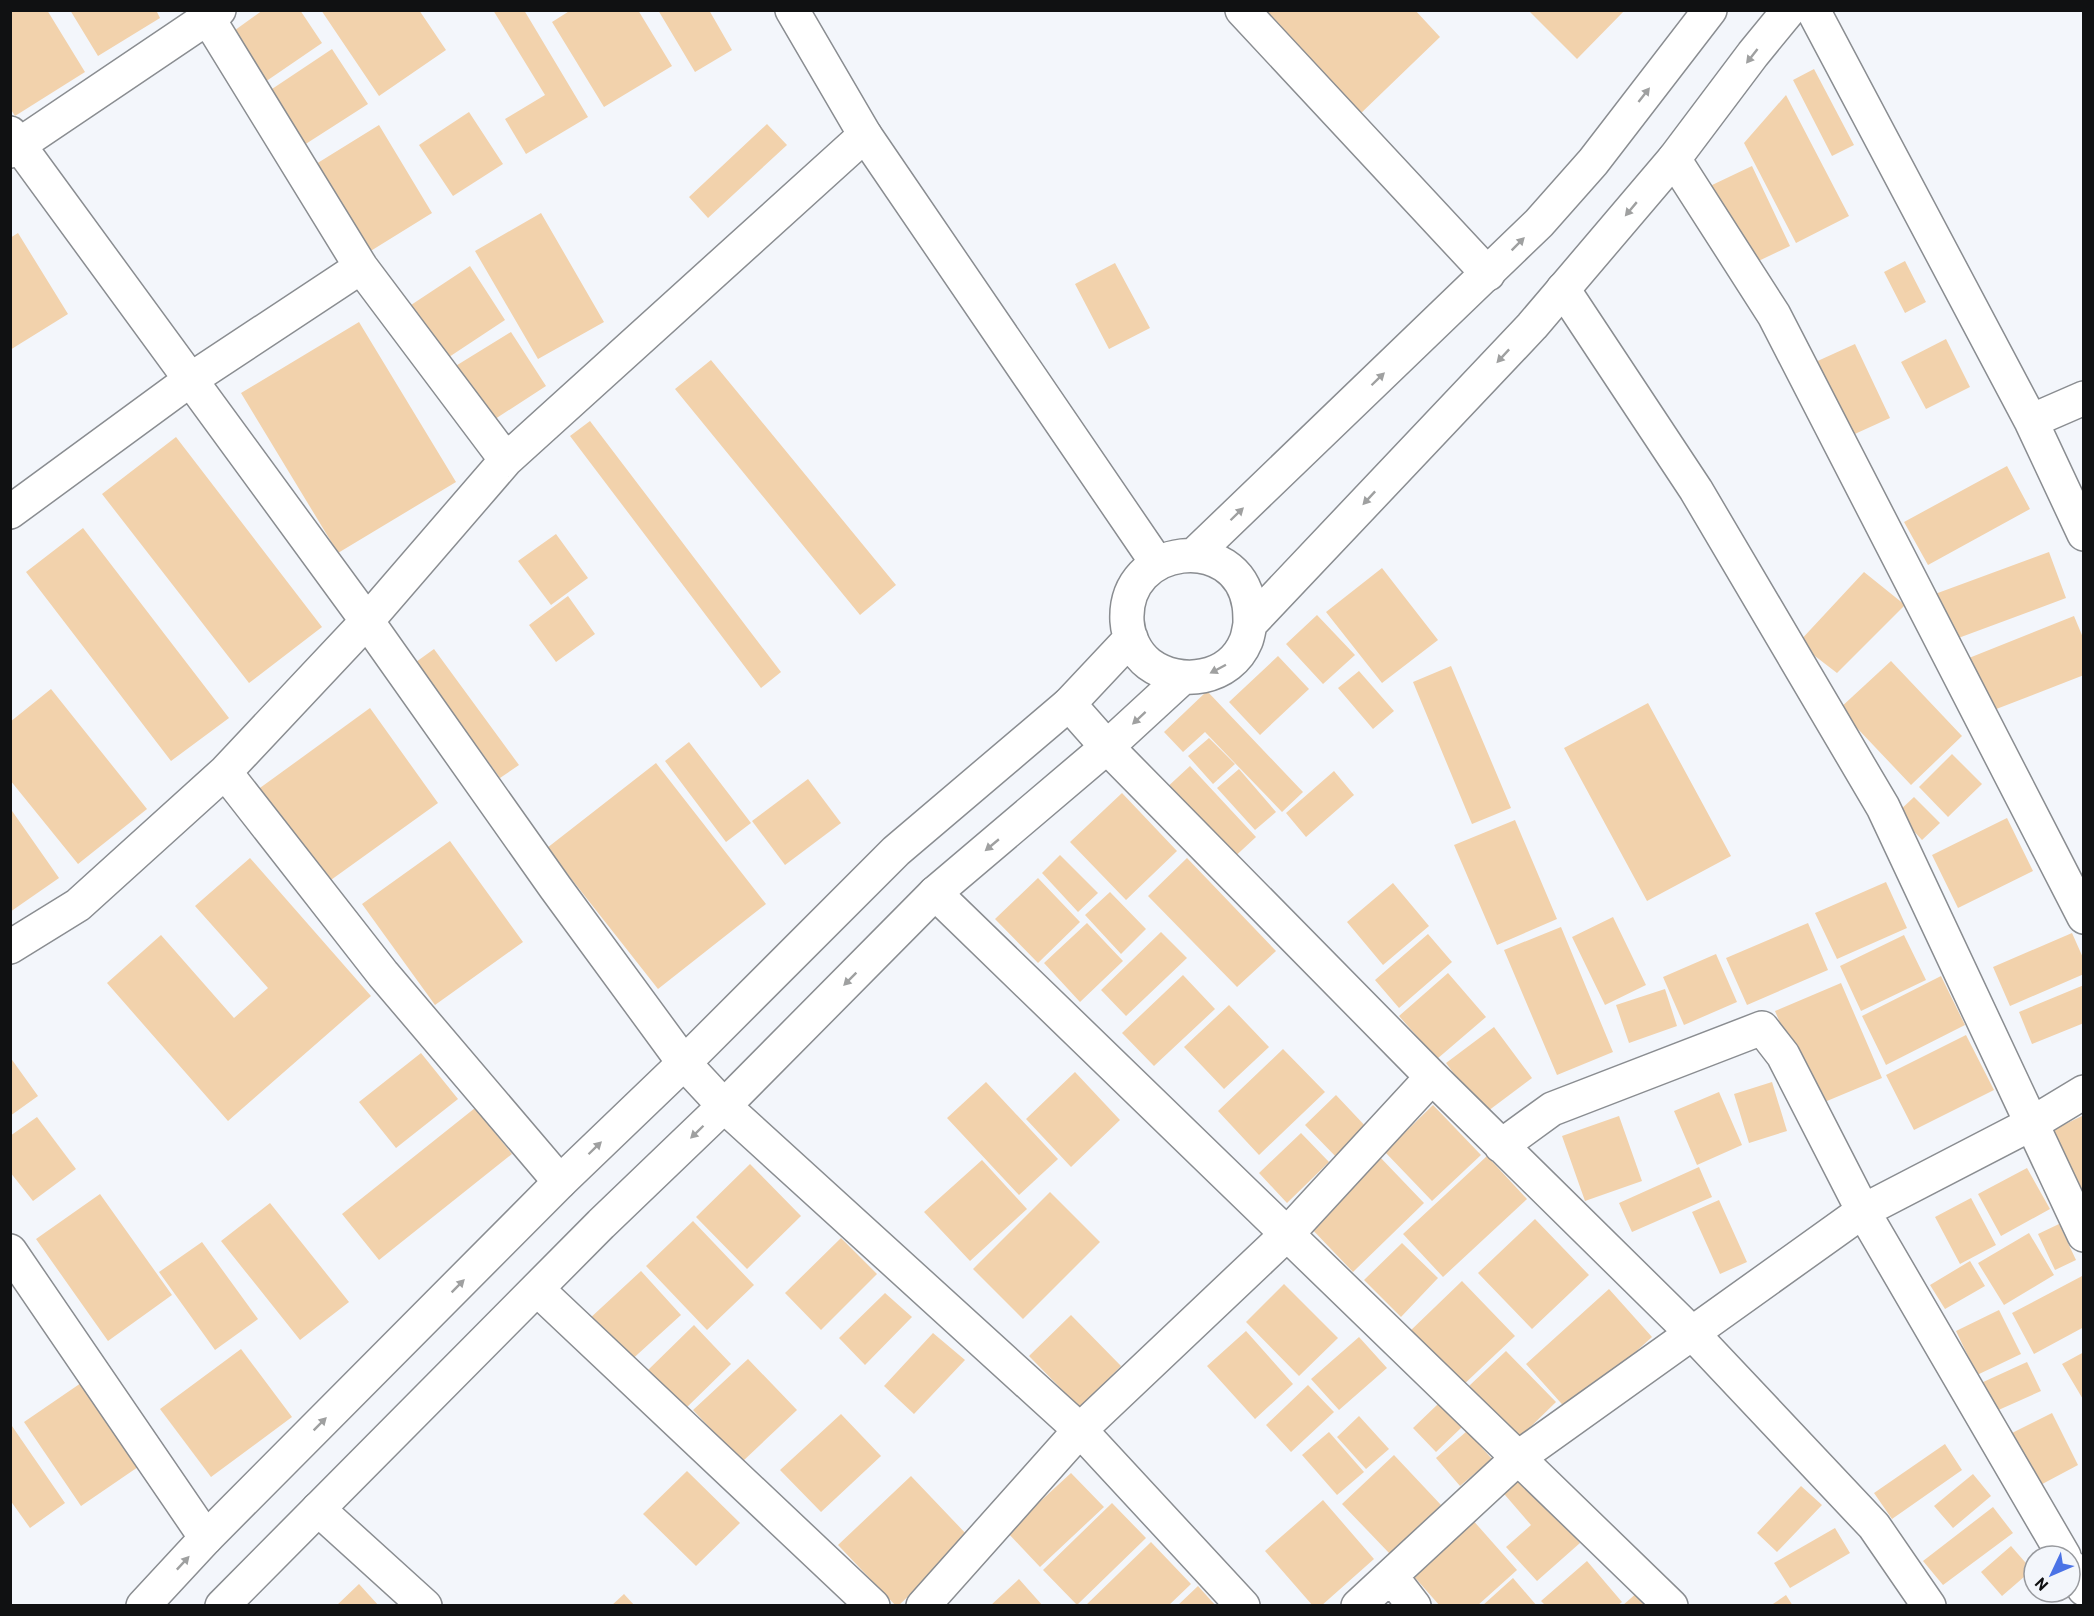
<svg xmlns="http://www.w3.org/2000/svg" width="2094" height="1616" font-family="Barlow,sans-serif">
<style>
.building{fill:#f2d2ac}
.lines{fill:none;stroke-linecap:round;stroke-linejoin:round}
.minor-casing{stroke:#8a8d91;stroke-width:36}
.tertiary-casing{stroke:#8a8d91;stroke-width:36}
.secondary-casing{stroke:#8a8d91;stroke-width:36}
.minor{stroke:#fff;stroke-width:33}
.tertiary{stroke:#fff;stroke-width:33}
.secondary{stroke:#fff;stroke-width:33}
.oneway{fill:#9fa0a0}
</style>
<rect width="100%" height="100%" fill="#f3f6fb"/>
<path class="building" d="M10,10H47L85,72L15,116L10,108Z
M70,10H156L160,18L98,56Z
M263,10H300L322,43L265,82L231,33Z
M321,10H419L446,50L379,96Z
M493,10H524L588,117L526,154L505,119L545,95Z
M571,10H638L672,66L604,107L552,22Z
M658,10H709L732,50L695,72Z
M1255,10H1415L1440,37L1358,116Z
M1528,10H1625L1577,59Z
M332,49L368,104L301,147L266,93Z
M1814,69L1854,145L1832,156L1793,80Z
M1786,95L1849,216L1796,243L1744,143Z
M469,112L503,164L453,196L419,145Z
M767,124L787,145L708,218L689,197Z
M379,125L432,213L369,252L316,164Z
M1752,166L1790,246L1748,266L1710,186Z
M541,213L604,322L538,359L475,251Z
M18,233L68,314L10,350V238Z
M1905,261L1926,302L1905,313L1884,272Z
M1115,263L1150,328L1109,349L1075,284Z
M470,266L505,320L446,359L411,305Z
M359,322L456,482L338,553L241,393Z
M511,332L546,386L489,423L454,367Z
M1946,339L1970,387L1926,409L1901,362Z
M1855,344L1890,418L1846,438L1811,364Z
M711,360L896,585L860,615L675,389Z
M590,421L781,672L761,688L570,436Z
M176,437L322,627L249,683L102,494Z
M2007,466L2030,509L1928,565L1904,522Z
M83,528L229,718L171,761L26,572Z
M556,534L588,578L551,605L518,561Z
M2049,552L2066,598L1953,640L1935,594Z
M1382,568L1438,640L1382,683L1326,612Z
M1864,572L1905,605L1837,673L1798,643Z
M568,596L595,634L556,662L529,625Z
M1317,615L1355,655L1323,684L1286,644Z
M2074,616L2084,640V675L1986,713L1964,660Z
M434,649L519,765L500,778L416,662Z
M1278,656L1309,689L1260,735L1229,702Z
M1891,661L1962,736L1911,785L1839,709Z
M1451,666L1511,808L1472,824L1413,682Z
M1359,671L1394,711L1373,729L1338,688Z
M51,689L147,809L78,864L10,780V722Z
M1207,691L1303,792L1282,812L1205,732L1183,752L1164,732Z
M1648,703L1731,856L1647,901L1564,748Z
M370,708L438,803L317,890L249,796Z
M1209,738L1235,764L1213,784L1188,756Z
M689,742L751,823L726,842L665,761Z
M1952,754L1982,784L1948,817L1919,787Z
M656,763L766,904L658,989L547,848Z
M1190,766L1256,837L1229,862L1163,791Z
M1239,769L1276,812L1255,830L1217,788Z
M1334,771L1354,795L1306,837L1286,813Z
M808,779L841,823L785,865L752,821Z
M1122,793L1177,851L1126,900L1070,842Z
M1914,797L1940,823L1922,840L1897,813Z
M10,808L59,878L10,912Z
M2007,818L2033,871L1958,908L1932,855Z
M1515,820L1557,919L1497,945L1454,845Z
M450,841L523,942L435,1005L362,904Z
M1060,855L1098,893L1078,912L1042,873Z
M250,858L371,996L228,1121L107,983L161,935L234,1018L268,988L195,906Z
M1187,858L1276,951L1237,987L1148,896Z
M1038,878L1080,922L1038,963L995,919Z
M1886,882L1907,928L1837,959L1815,913Z
M1393,883L1429,926L1383,965L1347,922Z
M1110,892L1146,929L1121,954L1085,915Z
M1613,917L1646,985L1605,1005L1572,937Z
M1087,923L1123,961L1080,1002L1044,963Z
M1808,923L1828,970L1747,1005L1726,958Z
M1561,927L1613,1052L1557,1075L1504,950Z
M1161,932L1187,958L1126,1016L1101,990Z
M2072,933L2084,960V974L2010,1006L1993,967Z
M1428,934L1452,962L1399,1008L1375,980Z
M1904,935L1926,980L1861,1011L1840,966Z
M1716,954L1737,1002L1684,1025L1663,977Z
M1448,973L1486,1017L1437,1059L1399,1016Z
M1183,975L1215,1009L1154,1066L1122,1033Z
M1941,976L1965,1025L1886,1065L1862,1016Z
M1841,983L1882,1078L1815,1106L1775,1011Z
M2084,985V1023L2032,1044L2019,1012Z
M1665,989L1677,1026L1629,1043L1616,1005Z
M1229,1005L1269,1047L1224,1089L1184,1047Z
M1494,1027L1532,1078L1484,1114L1446,1063Z
M1966,1035L1994,1090L1914,1130L1886,1075Z
M1283,1049L1325,1092L1259,1155L1218,1111Z
M421,1053L458,1099L396,1148L359,1102Z
M10,1057L38,1096L10,1116Z
M1075,1072L1120,1120L1071,1167L1026,1119Z
M986,1082L1058,1159L1019,1195L947,1118Z
M1772,1082L1787,1131L1749,1143L1734,1094Z
M1719,1092L1742,1145L1697,1165L1674,1111Z
M1336,1095L1369,1130L1339,1160L1305,1125Z
M1433,1105L1481,1155L1432,1201L1385,1152Z
M475,1108L512,1154L379,1260L342,1214Z
M2084,1115V1189L2079,1192L2049,1132Z
M1619,1116L1642,1181L1585,1201L1562,1136Z
M37,1117L76,1169L33,1201L10,1172V1136Z
M1301,1133L1329,1162L1287,1203L1259,1173Z
M1378,1155L1424,1203L1353,1272L1307,1224Z
M1487,1156L1527,1199L1443,1277L1403,1234Z
M982,1160L1027,1209L970,1261L924,1212Z
M750,1164L801,1216L747,1269L696,1217Z
M1699,1167L1712,1197L1632,1232L1619,1203Z
M2027,1168L2050,1209L2001,1236L1978,1194Z
M1050,1192L1100,1242L1023,1319L973,1269Z
M100,1194L172,1295L108,1341L36,1239Z
M1971,1198L1996,1245L1960,1264L1935,1217Z
M1719,1200L1747,1262L1720,1274L1692,1212Z
M270,1203L349,1302L300,1340L221,1241Z
M1535,1219L1589,1275L1532,1329L1478,1273Z
M693,1221L754,1285L707,1330L646,1266Z
M2059,1224L2076,1260L2055,1270L2038,1234Z
M2029,1233L2054,1275L2004,1305L1978,1263Z
M841,1238L877,1274L821,1330L785,1293Z
M202,1242L258,1319L215,1350L159,1272Z
M1402,1243L1438,1278L1401,1317L1364,1280Z
M1970,1261L1985,1286L1945,1309L1930,1285Z
M641,1271L681,1315L628,1363L588,1320Z
M2084,1275V1327L2034,1354L2012,1313Z
M1462,1281L1515,1336L1460,1388L1408,1333Z
M1284,1284L1338,1338L1299,1376L1246,1322Z
M1609,1289L1652,1337L1569,1412L1526,1364Z
M885,1293L912,1317L865,1365L839,1338Z
M1999,1310L2021,1354L1977,1375L1956,1331Z
M1071,1315L1121,1366L1080,1408L1029,1356Z
M694,1325L731,1364L683,1411L646,1372Z
M1246,1331L1293,1384L1255,1419L1207,1366Z
M933,1333L965,1360L914,1414L884,1386Z
M1359,1337L1387,1368L1339,1410L1311,1379Z
M241,1349L292,1417L211,1477L160,1409Z
M1506,1351L1556,1402L1519,1438L1469,1386Z
M2084,1352V1401L2062,1364Z
M748,1359L797,1410L742,1462L693,1410Z
M2027,1362L2041,1391L1994,1412L1981,1383Z
M81,1383L138,1467L81,1506L24,1422Z
M1308,1385L1334,1412L1291,1452L1266,1425Z
M1438,1404L1462,1427L1436,1452L1413,1428Z
M2052,1413L2078,1465L2029,1491L2002,1438Z
M841,1414L881,1456L821,1512L780,1470Z
M1359,1416L1389,1449L1366,1469L1337,1437Z
M12,1426L65,1503L30,1528L10,1500V1428Z
M1467,1431L1492,1459L1460,1486L1436,1458Z
M1329,1432L1364,1472L1337,1495L1302,1455Z
M1945,1444L1962,1470L1892,1519L1874,1493Z
M1394,1455L1441,1505L1390,1554L1342,1504Z
M687,1471L740,1523L696,1566L643,1514Z
M1517,1471L1580,1543L1537,1581L1506,1547L1531,1525L1499,1488Z
M1071,1473L1104,1507L1040,1567L1007,1532Z
M1973,1474L1991,1496L1953,1528L1934,1506Z
M911,1476L970,1538L898,1606H896L838,1545Z
M1801,1486L1822,1505L1777,1552L1757,1533Z
M1323,1500L1374,1559L1321,1606H1313L1265,1551Z
M1112,1503L1146,1538L1077,1605L1043,1570Z
M1993,1507L2013,1533L1943,1585L1923,1561Z
M1471,1518L1517,1570L1477,1606H1440L1410,1572Z
M1835,1528L1850,1553L1790,1588L1774,1563Z
M1151,1542L1191,1584L1168,1606H1085Z
M2011,1546L2032,1570L2002,1596L1981,1572Z
M1587,1561L1622,1602L1617,1606H1546L1541,1601Z
M1513,1578L1537,1606H1482Z
M1019,1579L1043,1606H990Z
M359,1584L379,1606H336Z
M1198,1586L1216,1606H1177Z
M1639,1591L1651,1606H1622Z
M624,1594L635,1606H611Z
M1786,1595L1793,1606H1770Z"/>
<g class="lines">
<defs>
<path id="minor" d="M203,10L361,267L506,460
M1242,10L1488,274
M1813,10L2031,421L2084,534
M10,133L367,621L555,887L684,1063L724,1106L1080,1430L1243,1606
M10,151L219,10
M1674,159L1774,315L2084,917
M1563,289L1696,490L1883,807L2084,1235
M2031,421L2084,398
M10,512L190,380L361,267
M1069,704L1107,747L1432,1077L1692,1333L1874,1526L1929,1606
M225,772L383,974L560,1182
M935,893L1671,1606
M10,947L78,905L225,772L367,621L506,460L865,135
M1501,1146L1552,1109L1762,1028L1783,1055L1863,1211L2064,1556
M10,1251L206,1538
M537,1289L873,1606
M318,1509L425,1606
M2070,1566L2084,1589
M1391,1576L1414,1606
M923,1606L1080,1430L1287,1234L1432,1077
M1358,1606L1519,1457L1863,1211L2031,1124L2084,1092"/>
<path id="tertiary" d="M792,10L865,135L1157,563"/>
<path id="secondary" d="M1195,554L1539,223L1593,162L1710,10
M1250,624C1250,618 1250,611 1249,605C1237,531 1123,543 1127,621C1128,637 1136,654 1149,664C1180,687 1230,680 1246,641C1248,636 1249,629 1250,624L1532,326L1674,159L1753,54L1789,10
M143,1606L206,1538L560,1182L684,1063L896,851L1069,704L1131,638
M222,1606L601,1224L724,1106L935,893L1107,747L1182,678"/>
</defs>
<use href="#minor" class="minor-casing"/>
<use href="#tertiary" class="tertiary-casing"/>
<use href="#secondary" class="secondary-casing"/>
<use href="#minor" class="minor"/>
<use href="#tertiary" class="tertiary"/>
<use href="#secondary" class="secondary"/>
</g>
<defs><path id="oneway-solid" d="M-6-.8H1V-3.2L6.5 0L1 3.2V.8H-6Z" transform="scale(1.5)"/></defs>
<g class="oneway">
<use href="#oneway-solid" transform="translate(1752 56) rotate(128)"/>
<use href="#oneway-solid" transform="translate(1644 95) rotate(-52)"/>
<use href="#oneway-solid" transform="translate(1631 209) rotate(130)"/>
<use href="#oneway-solid" transform="translate(1518 244) rotate(-45)"/>
<use href="#oneway-solid" transform="translate(1503 356) rotate(133)"/>
<use href="#oneway-solid" transform="translate(1378 379) rotate(-44)"/>
<use href="#oneway-solid" transform="translate(1369 498) rotate(133)"/>
<use href="#oneway-solid" transform="translate(1237 514) rotate(-44)"/>
<use href="#oneway-solid" transform="translate(1218 669) rotate(152)"/>
<use href="#oneway-solid" transform="translate(1139 718) rotate(137)"/>
<use href="#oneway-solid" transform="translate(992 845) rotate(140)"/>
<use href="#oneway-solid" transform="translate(850 979) rotate(135)"/>
<use href="#oneway-solid" transform="translate(697 1132) rotate(136)"/>
<use href="#oneway-solid" transform="translate(595 1148) rotate(-44)"/>
<use href="#oneway-solid" transform="translate(458 1286) rotate(-45)"/>
<use href="#oneway-solid" transform="translate(320 1424) rotate(-45)"/>
<use href="#oneway-solid" transform="translate(183 1563) rotate(-47)"/>
</g>
<rect width="2094" height="1616" fill="none" stroke="#101112" stroke-width="24"/>
<g transform="translate(2052 1574) rotate(226)"><circle r="28" fill="#f3f6fb" stroke="#989a9e" stroke-width="1.5"/>
<path d="M0-4.5L10 22L0 15L-10 22Z" fill="#4b73e6"/>
<text y="-9" font-size="16" font-weight="bold" text-anchor="middle" fill="#101112">N</text>
</g>
</svg>
